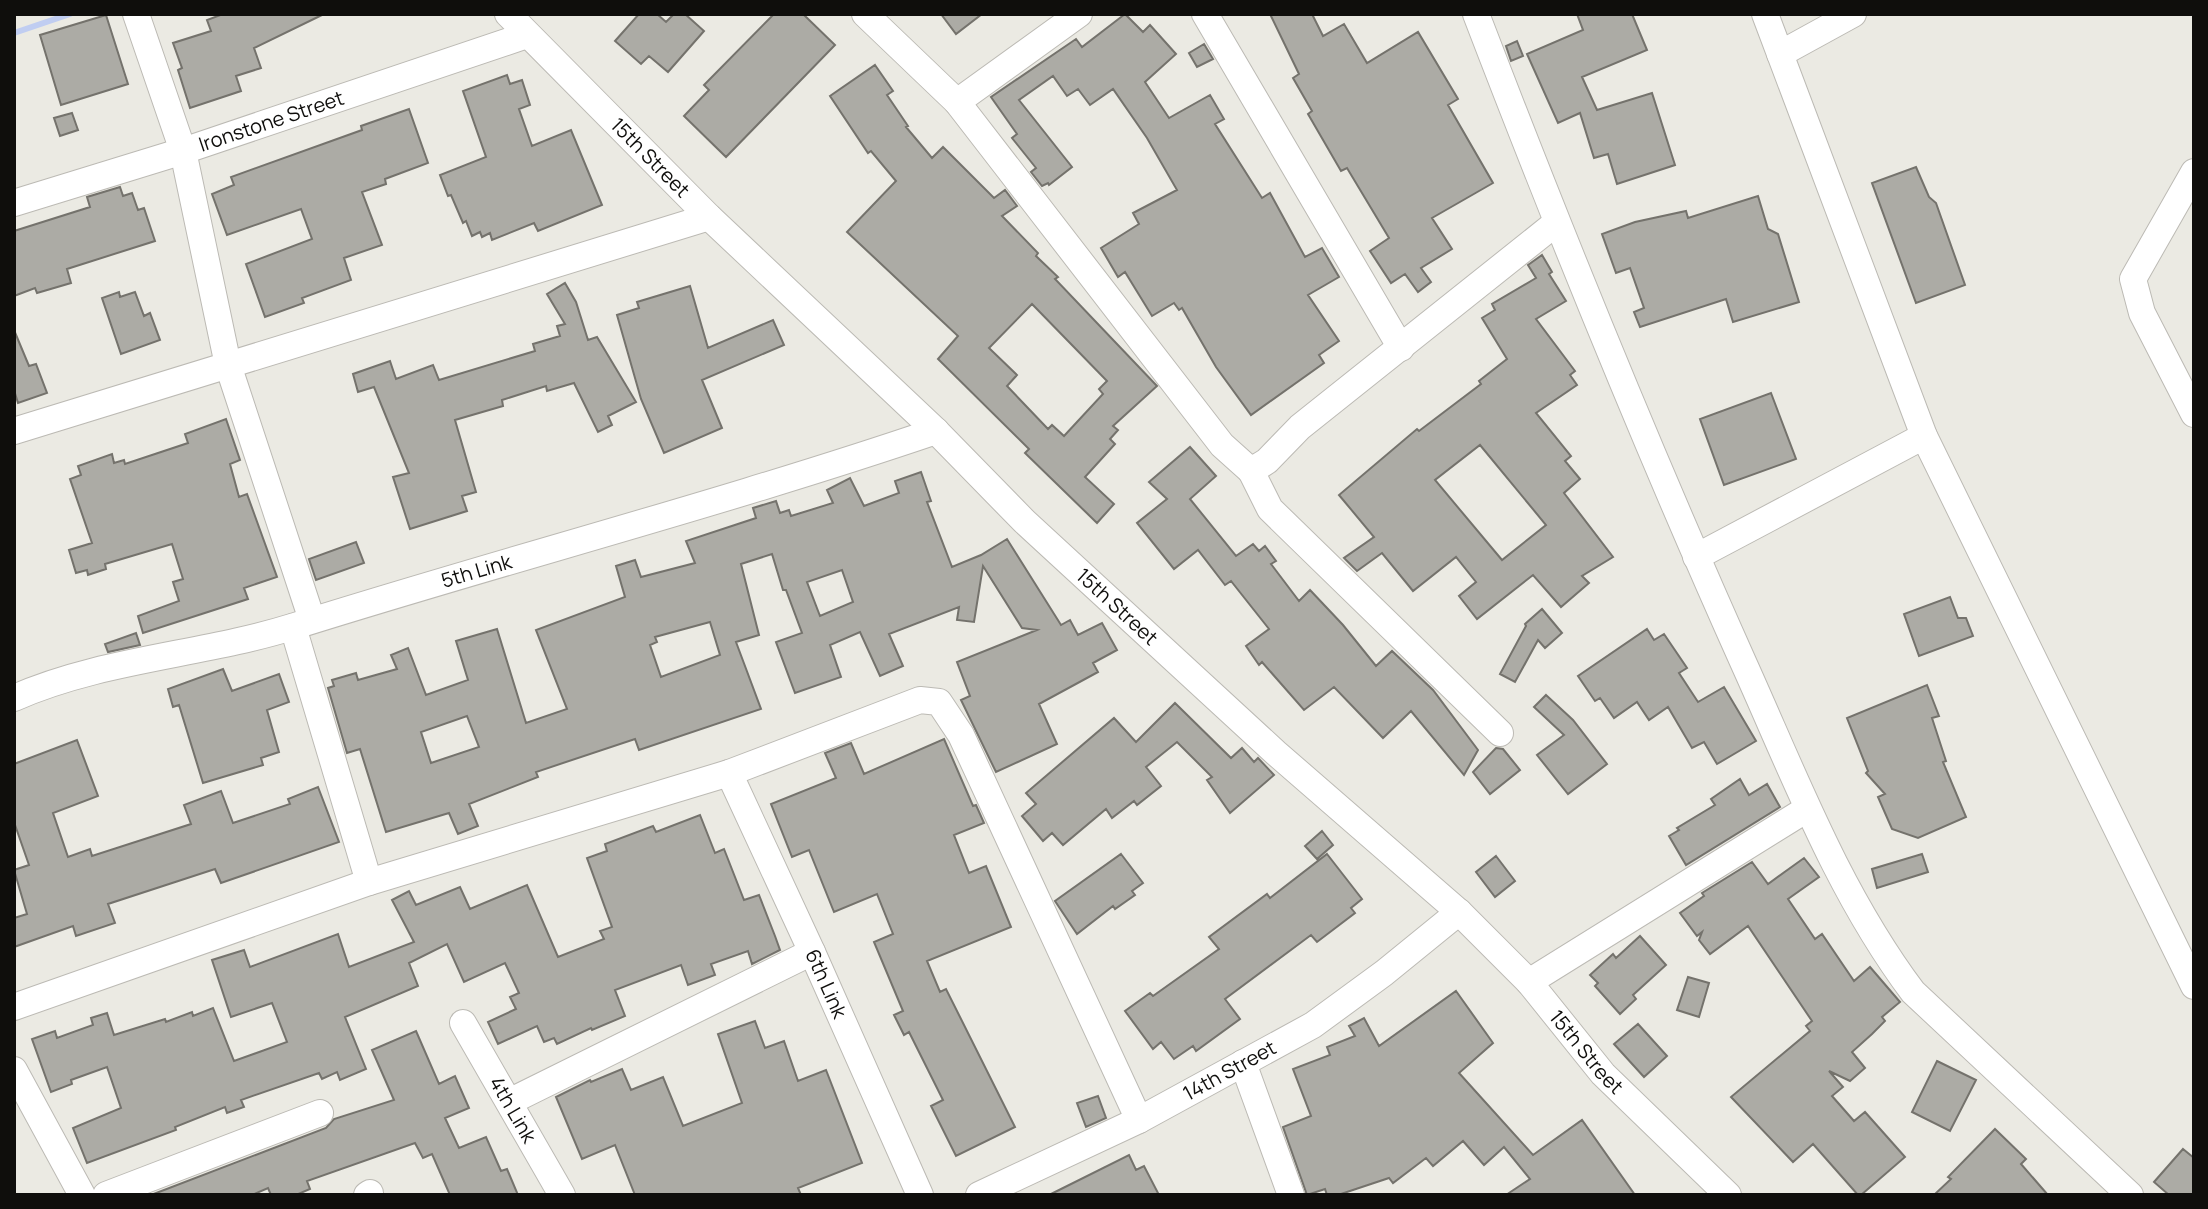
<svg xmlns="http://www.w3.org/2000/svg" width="2208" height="1209" font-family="Manrope,sans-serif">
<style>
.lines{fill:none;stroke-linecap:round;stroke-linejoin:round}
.stream{stroke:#c0cdf1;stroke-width:6}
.building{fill:#acaba5;stroke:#74726c;stroke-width:2;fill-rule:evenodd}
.street-casing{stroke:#bcbab4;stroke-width:28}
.street{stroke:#fff;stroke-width:26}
.labels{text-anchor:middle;stroke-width:6;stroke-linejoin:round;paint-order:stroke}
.street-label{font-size:20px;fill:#0f0e0c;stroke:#ebeae3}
</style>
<rect width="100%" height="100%" fill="#ebeae3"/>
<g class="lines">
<path class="stream" d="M14,33L70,14"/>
</g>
<path class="building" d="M223,14H324L254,48L261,68L236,76L241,91L190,108L178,70L182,68L173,43L211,31L207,20Z
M639,14H657L666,22L674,14H685L704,31L668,72L649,56L641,64L615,41Z
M774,14H803L835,45L726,157L684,116L709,90L704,85Z
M941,14H982L956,34Z
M1125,14L1143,32L1150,25L1176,54L1145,82L1169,118L1210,95L1224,119L1215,124L1262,198L1270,193L1305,257L1322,248L1339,277L1308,295L1339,341L1319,355L1324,363L1251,415L1216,367L1182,308L1179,310L1174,303L1152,316L1125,272L1118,277L1101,248L1139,224L1133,213L1177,190L1147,138L1113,89L1090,105L1078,89L1067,96L1053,76L1019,100L1072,167L1049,185L1048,183L1042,186L1031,172L1036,168L1012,138L1017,134L991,97L1076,39L1082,47Z
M1270,14H1312L1323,36L1344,24L1367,63L1418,32L1458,99L1448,105L1493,183L1432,218L1452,249L1421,268L1431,282L1418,292L1405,274L1391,283L1370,251L1389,238L1347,168L1341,171L1308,114L1312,111L1293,78L1299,74Z
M1577,14H1632L1647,50L1582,77L1597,110L1652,93L1675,165L1617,184L1608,154L1594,158L1580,113L1558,123L1527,54L1583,30Z
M106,15L128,84L61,105L40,35Z
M1517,41L1523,56L1511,61L1506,46Z
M1204,44L1213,59L1197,67L1189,53Z
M875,65L893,91L887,95L908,126L906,127L932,158L943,147L994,198L1005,190L1017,206L1002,216L1038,253L1036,256L1058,277L1055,279L1157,386L1113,426L1118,430L1110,439L1115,444L1085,477L1114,504L1097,523L1025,453L1029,449L938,359L958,336L847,232L896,181L871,151L868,153L830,96ZM1032,304L1107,381L1099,389L1103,394L1064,436L1052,425L1048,429L1007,386L1017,375L989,348Z
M507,75L510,84L522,80L530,105L519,109L532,146L571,130L602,205L538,231L534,223L492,240L490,233L482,237L480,232L472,236L466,221L463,223L451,195L448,196L440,175L486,157L463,91Z
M409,109L428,163L385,179L386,184L362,192L382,245L344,258L351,280L302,298L304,303L265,317L246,264L312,239L301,209L227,235L212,194L234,185L231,177L362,130L361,126Z
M72,113L78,130L60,136L54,118Z
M1916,167L1929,197L1936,203L1965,285L1916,303L1872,183Z
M120,187L123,196L132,193L138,210L144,208L155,241L67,269L71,283L37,293L35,288L14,296V231L90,207L87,197Z
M1758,196L1768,229L1778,234L1799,302L1733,322L1726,299L1640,327L1634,312L1644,308L1630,268L1616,273L1602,234L1635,222L1686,211L1688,218Z
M1542,255L1552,272L1549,274L1566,301L1536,319L1575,371L1570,375L1577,385L1536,413L1571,456L1565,461L1580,479L1564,493L1613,557L1582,576L1589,583L1561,607L1533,575L1477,619L1459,596L1476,582L1456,557L1413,591L1382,553L1357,571L1344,558L1374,537L1339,495L1417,429L1419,431L1481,384L1479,381L1507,359L1482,318L1495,310L1492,304L1536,278L1528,265ZM1480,445L1546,525L1502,560L1435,480Z
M565,283L576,302L588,340L597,337L636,402L608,416L612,425L598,432L574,383L547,391L546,386L502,400L503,406L455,420L476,492L462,496L467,511L410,529L393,477L409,473L374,387L358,392L353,374L390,361L396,379L433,365L439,380L535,351L533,344L560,336L557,326L565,324L547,294Z
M690,286L708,348L773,320L784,345L702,380L722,428L664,453L641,399L617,315L639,308L637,302Z
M119,292L120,297L135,292L144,316L150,313L160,340L121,354L102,298Z
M14,330L29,366L36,364L47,393L18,403L14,390Z
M1771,393L1796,459L1724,485L1700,419Z
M226,419L240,460L230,464L239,497L247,494L277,577L244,588L248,599L143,633L138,616L179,601L173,582L183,579L172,544L105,564L106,569L88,575L87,570L76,573L69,550L92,543L70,479L81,475L78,466L112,454L114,463L124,460L125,464L188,443L185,434Z
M1190,447L1216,476L1190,499L1236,556L1253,544L1259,551L1265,546L1276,561L1271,564L1299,601L1310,590L1343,625L1376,666L1392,651L1433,690L1478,750L1464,775L1411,711L1383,738L1334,687L1304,710L1262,662L1259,665L1246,646L1269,629L1231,581L1225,585L1198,550L1174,569L1137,523L1167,499L1149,482Z
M921,472L931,501L927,502L952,567L981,555L1007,539L1061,625L1070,620L1078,635L1102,623L1117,650L1093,663L1098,672L1039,704L1057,744L996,772L961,700L970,696L957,662L1037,630L1022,628L983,566L974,622L957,620L959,607L889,634L903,666L880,676L860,632L830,645L841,677L795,693L776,642L802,633L786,590H783L772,554L741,564L759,635L736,642L761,709L639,750L635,739L536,772L538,777L469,804L478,826L458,834L449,813L386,832L360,749L347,753L328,688L334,686L332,680L356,673L358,680L397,669L391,655L408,648L426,695L468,680L456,641L497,629L526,723L567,709L536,630L625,597L616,566L635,560L641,577L695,563L686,541L756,518L753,508L776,501L780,513L789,510L791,516L833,503L827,490L850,478L864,506L899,493L895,481ZM842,570L853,602L820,616L807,582ZM710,622L720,655L661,677L650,645L657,642L655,637ZM467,716L479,747L431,763L421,732Z
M356,542L364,563L316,580L309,559Z
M1950,597L1958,618H1966L1973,636L1919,656L1904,614Z
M1542,609L1562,633L1545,648L1538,640L1515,682L1500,674L1526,626L1525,624Z
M1647,629L1654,640L1664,634L1687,668L1679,673L1698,702L1724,687L1756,741L1717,764L1704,742L1692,748L1668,707L1649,720L1637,702L1614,718L1600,698L1595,701L1578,676Z
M136,633L140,645L108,652L105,644Z
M223,669L232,691L279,674L289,702L267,710L279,752L261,758L263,765L203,783L179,705L173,707L168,689Z
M1927,685L1939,716L1932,718L1946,761L1943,762L1966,817L1918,838L1892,829L1878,797L1885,794L1866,773L1868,771L1847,718Z
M1546,695L1573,720L1607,764L1568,794L1537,755L1564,735L1534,707Z
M1175,703L1231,758L1242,748L1254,762L1258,758L1274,775L1230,813L1207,780L1212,777L1177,742L1146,767L1161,786L1137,805L1134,801L1112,818L1106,809L1063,845L1052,833L1043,841L1022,816L1036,804L1026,793L1114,718L1136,742Z
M944,739L973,806L976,805L984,823L954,835L969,873L986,866L1011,927L927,961L940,992L946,989L1015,1127L956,1156L931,1106L943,1100L909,1032L904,1035L894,1015L903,1011L874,942L893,934L877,894L834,912L809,850L792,857L771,804L836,778L825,753L851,743L864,774Z
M77,740L98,796L53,813L68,857L90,849L92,856L191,824L184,805L221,791L233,823L290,804L288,799L318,787L339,842L221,883L215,869L108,904L115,923L76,936L73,926L14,947V918L27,914L14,870L29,865L14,822V764Z
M1496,748L1503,749L1520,770L1490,794L1473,772Z
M1740,779L1749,795L1767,784L1780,807L1686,865L1669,836L1679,830L1677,828L1715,805L1711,799Z
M700,815L715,853L724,849L744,900L759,895L775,936L780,950L752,964L748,951L711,964L715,975L688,985L681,965L615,990L625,1016L592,1030L591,1028L557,1044L554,1038L544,1042L537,1026L498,1044L488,1022L516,1009L510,997L519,993L505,963L464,982L447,944L409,963L418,986L345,1017L366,1069L340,1080L337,1072L322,1079L319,1073L241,1100L244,1107L227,1113L225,1107L175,1127L176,1130L87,1163L73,1128L121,1108L107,1067L71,1080L72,1084L51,1092L32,1039L55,1031L57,1038L93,1025L91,1018L107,1013L114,1035L165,1019L166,1022L192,1012L193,1016L213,1008L234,1061L287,1042L272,1003L231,1017L212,960L244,950L250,967L338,934L349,967L414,942L392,900L409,891L416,905L460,887L470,909L527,885L558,957L604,939L600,931L612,927L587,858L607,851L605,844L653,826L656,832Z
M1322,831L1333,845L1317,859L1305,846Z
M1121,854L1143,883L1132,891L1135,895L1115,909L1113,906L1077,934L1055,901Z
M1327,854L1362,899L1351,908L1355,913L1317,942L1311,935L1225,999L1240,1019L1196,1051L1193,1046L1174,1059L1161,1042L1153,1049L1125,1011L1150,993L1153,996L1219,949L1209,937L1267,894L1270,898Z
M1922,854L1928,872L1877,888L1872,869Z
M1496,856L1515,881L1495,897L1476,872Z
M1804,858L1819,877L1788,899L1815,939L1822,934L1854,981L1870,967L1900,1002L1882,1017L1885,1021L1872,1034L1852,1052L1865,1068L1850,1081L1829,1071L1843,1087L1832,1096L1854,1121L1865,1112L1905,1157L1861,1195H1858L1813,1144L1793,1162L1731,1097L1810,1031L1806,1026L1812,1021L1748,926L1710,954L1699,940L1702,932L1697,936L1680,913L1704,896L1702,893L1752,862L1768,884Z
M1640,936L1666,965L1633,995L1636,999L1620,1014L1595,986L1598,983L1590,975L1613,954L1616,958Z
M1688,977L1709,983L1699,1017L1677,1010Z
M1456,991L1493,1043L1459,1073L1533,1155L1582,1120L1635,1195H1506L1530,1179L1504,1147L1484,1165L1463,1141L1433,1166L1426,1158L1393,1183L1389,1178L1338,1195H1327L1325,1189L1307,1195L1283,1127L1311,1116L1293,1069L1330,1055L1327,1047L1355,1036L1349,1026L1364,1018L1379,1046Z
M755,1021L765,1048L784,1041L798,1081L826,1070L862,1163L798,1188L801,1195H635L615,1145L582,1159L556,1097L590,1080L591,1082L622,1069L631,1090L663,1077L683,1126L742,1103L718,1034Z
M1638,1024L1667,1056L1644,1077L1614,1044Z
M416,1031L439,1084L455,1076L469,1108L445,1118L459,1148L486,1137L501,1171L507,1169L518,1195H450L432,1154L423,1158L415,1143L307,1181L310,1189L296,1195H271L268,1188L252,1195H151L326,1128L334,1119L394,1100L372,1050Z
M1937,1061L1976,1080L1950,1131L1912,1112Z
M1098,1096L1106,1118L1086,1127L1077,1103Z
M1995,1129L2026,1159L2021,1164L2048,1195H1934L1951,1179L1948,1177Z
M2183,1149L2194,1158V1195H2169L2154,1182Z
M1129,1155L1136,1170L1144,1166L1159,1195H1049Z"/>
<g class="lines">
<defs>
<g id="street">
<path d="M136,14L183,151L228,365L312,620"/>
<path id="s1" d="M508,14L709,217L936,431L1024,521L1276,753L1459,912L1529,982L1603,1074L1728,1195"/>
<path d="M865,14L957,102L1222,445L1251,471L1267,461L1300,427L1556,223"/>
<path d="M1205,14L1401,348"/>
<path d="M1476,14C1560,233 1648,450 1744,664C1795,777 1838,892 1913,992L2130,1195"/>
<path d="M1765,14L1924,436L2194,986"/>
<path d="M1780,54L1853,14"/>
<path d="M957,102L1079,14"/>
<path d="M2194,172L2133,279L2142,313L2194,414"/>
<path id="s2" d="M14,203L183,151L527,35"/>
<path d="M14,431L709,217"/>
<path d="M1251,471L1270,509L1500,733"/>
<path d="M1696,557L1924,436"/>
<path d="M293,627L369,882"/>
<path id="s3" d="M14,698C102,659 203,655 295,626C508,559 724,503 936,431"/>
<path id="s4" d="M729,773L812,952L920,1195"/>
<path d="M1529,982L1807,809"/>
<path d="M14,1007L369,882L729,773L920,700L939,702L961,735L1139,1120"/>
<path id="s5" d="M463,1023L562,1195"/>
<path d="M1243,1063L1291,1195"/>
<path d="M14,1070L82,1195"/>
<path d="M509,1102L812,952"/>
<path d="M106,1195L320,1113"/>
<path d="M367,1195L370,1193"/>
<path id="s6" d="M979,1195L1139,1120L1313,1025L1384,973L1459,912"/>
</g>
</defs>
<use href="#street" class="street-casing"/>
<use href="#street" class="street"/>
</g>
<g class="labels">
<g class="street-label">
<text dy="7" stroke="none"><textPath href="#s2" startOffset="270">Ironstone Street</textPath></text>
<text dy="7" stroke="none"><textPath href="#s1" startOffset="202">15th Street</textPath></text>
<text dy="7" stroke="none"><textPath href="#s3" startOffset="480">5th Link</textPath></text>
<text dy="7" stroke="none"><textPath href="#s1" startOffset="850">15th Street</textPath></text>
<text dy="7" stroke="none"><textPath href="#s4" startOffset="232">6th Link</textPath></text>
<text dy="7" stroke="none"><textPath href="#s1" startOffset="1498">15th Street</textPath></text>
<text dy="7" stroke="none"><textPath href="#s6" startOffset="280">14th Street</textPath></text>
<text dy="7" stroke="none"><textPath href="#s5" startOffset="100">4th Link</textPath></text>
</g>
</g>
<rect width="2208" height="1209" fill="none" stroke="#0f0e0c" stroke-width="32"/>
</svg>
